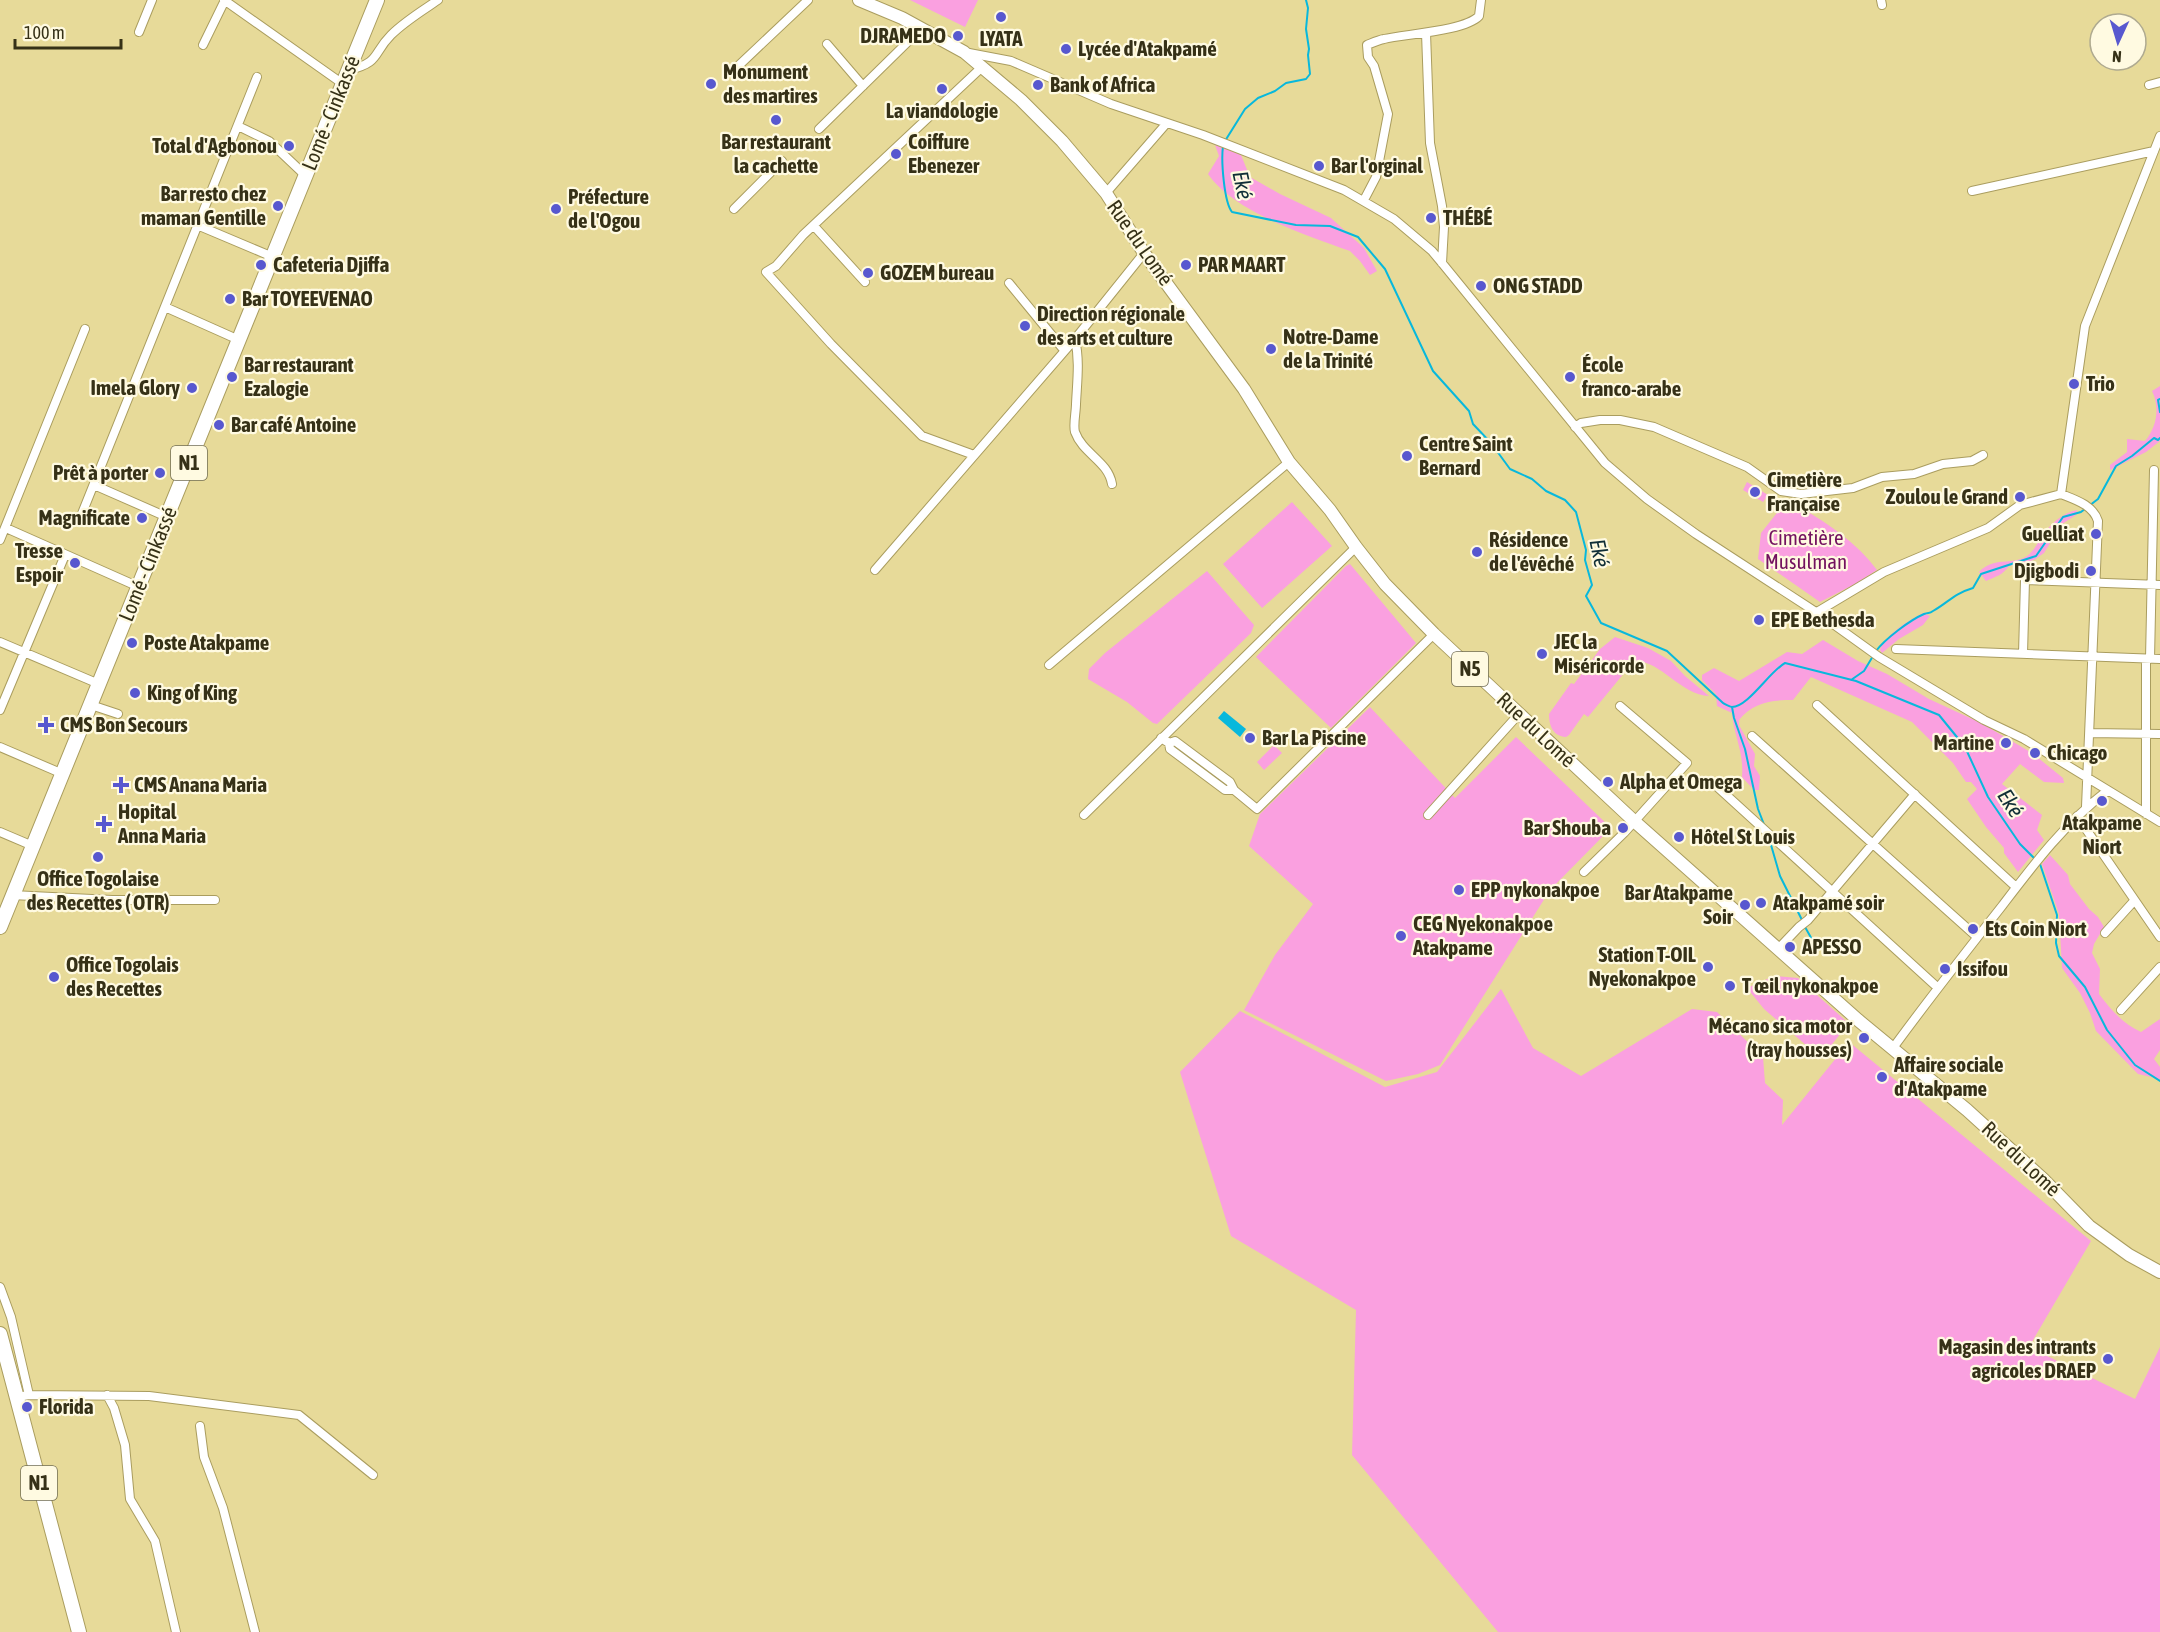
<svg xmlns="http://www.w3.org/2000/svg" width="2160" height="1632" font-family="'Asap Condensed',sans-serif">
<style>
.green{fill:#faa0e0}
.water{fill:#08b8dc}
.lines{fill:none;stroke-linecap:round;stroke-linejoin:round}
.stream{stroke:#08b8dc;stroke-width:2}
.street-casing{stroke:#aa9d5f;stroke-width:10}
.primary-casing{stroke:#aa9d5f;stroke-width:14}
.highway-casing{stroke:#aa9d5f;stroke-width:16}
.street{stroke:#fff;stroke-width:8}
.primary{stroke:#fff;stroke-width:12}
.highway{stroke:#fff;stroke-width:14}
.poi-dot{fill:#5858cf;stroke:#fffae1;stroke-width:2}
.labels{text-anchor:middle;stroke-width:4.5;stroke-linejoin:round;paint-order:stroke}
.shield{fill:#fffae1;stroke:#726d54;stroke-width:1.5}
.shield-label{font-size:20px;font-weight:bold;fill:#363117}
.poi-label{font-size:21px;font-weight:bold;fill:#363117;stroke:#fffae1;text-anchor:start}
.street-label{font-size:21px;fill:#363117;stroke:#fffae1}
.park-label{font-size:21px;fill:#73115f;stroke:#fffae1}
.water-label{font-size:22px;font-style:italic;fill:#112f37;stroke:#fffae1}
</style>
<rect width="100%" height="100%" fill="#e7da99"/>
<path class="green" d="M910,0H978L965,27Z
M1215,145L1241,155L1250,177L1280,194L1331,218L1364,248L1377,271L1370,275L1360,261L1350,251C1306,235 1234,212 1208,174L1219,156Z
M2160,386V441L2146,452L2110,470V465L2127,452V439L2145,441C2157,427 2160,407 2152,391Z
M1747,482L1768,495L1763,502L1743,490Z
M1787,500C1821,519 1853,538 1877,570L1855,584L1820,602L1758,559L1761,533Z
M1292,502L1332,546L1262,608L1223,564Z
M2077,510L2076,515L2062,524L2044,553L2034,560L2009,566C2003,575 1995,577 1986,581L1979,572C1994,556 2011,566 2027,556C2033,552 2037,544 2041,538C2049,525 2062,513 2077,510Z
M1350,564L1416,643L1331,728L1256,657L1346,566Z
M1207,571L1254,625L1251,633L1157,724L1153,723L1127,702L1088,679L1089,669L1105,653Z
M1923,613L1930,616L1923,625L1899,639L1882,653L1880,650C1885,635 1909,620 1923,613Z
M1615,637L1648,648L1671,661L1685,676L1709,696C1681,695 1659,659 1634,661L1588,717L1584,714L1569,735L1566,737C1553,736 1549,726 1549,714L1571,683L1574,684L1600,649Z
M1823,640L1858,661L1887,674L1929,699L1981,723L2032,753L2063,778L2064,783L2044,782L2020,764L2002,784L2042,815L2037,830L2044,840L2018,872L2004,853V848L1986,827L1967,799L1977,789L1971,782H1966L1953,763L1912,722L1811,677L1793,700C1773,700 1753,702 1739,720V725L1755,754L1754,766L1760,776L1759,790H1754L1742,777C1744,751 1734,737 1732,713L1717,706L1716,694L1702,680V675L1714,668L1739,681L1787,652L1802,654Z
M1370,707L1455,798L1516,737L1611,828L1550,890L1440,1065L1418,1074L1386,1081L1244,1010L1275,955L1313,904L1249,846L1260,814Z
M1274,745L1282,753L1264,770L1257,762Z
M2050,855L2068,875L2070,884L2089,909L2098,917L2104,927L2094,944L2092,953L2100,969L2099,994C2111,1010 2122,1023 2141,1032L2160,1019V1050L2154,1059L2160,1067V1079L2138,1074L2096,1031L2090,1013L2080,993L2062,968L2059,914L2042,864Z
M1774,976L1798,978L1846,1021L1845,1028L1821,1058L1764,1009L1747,988Z
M1501,989L1533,1048L1581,1076L1692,1009L1717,1012L1763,1057L1765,1083L1783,1100L1782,1125L1849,1042L2091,1241L2029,1347L2135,1399L2160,1347V1632H1498L1352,1455L1356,1310L1231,1236L1180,1072L1240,1011L1385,1087L1437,1072Z"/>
<path class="water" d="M1224,711L1246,729L1240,737L1218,718Z"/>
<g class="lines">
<path class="stream" d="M1225,141L1245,109L1258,98L1275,91L1286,83L1306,79L1310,74L1308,55L1309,49L1306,29L1308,8L1306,0
M1223,146C1221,161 1224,202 1232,212L1296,225L1330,226L1358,237L1385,269L1433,371L1469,411L1473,424L1491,443L1510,469L1532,479L1546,491L1565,500L1576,512L1586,550L1585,560L1592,585L1586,596L1601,623L1667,651L1723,703C1724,704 1731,707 1732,707C1748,707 1770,671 1785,663L1856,681L1939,715L1965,747L1988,797L2020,844L2040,864L2057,915L2056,943L2059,956L2085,987L2107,1030L2135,1065L2160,1081
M2160,399L2158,400L2160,412
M1876,651C1885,639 1910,620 1924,614C1929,612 1929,614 1933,611C1949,602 1953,594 1973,588L1981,574L2036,556L2063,517L2081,512L2098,499L2116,466L2132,456L2154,438L2158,440L2160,438
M1851,680L1864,671L1873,656
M1732,707L1734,718L1745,749L1758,809L1765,827
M1769,838L1780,876L1803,922
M1805,927L1818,950"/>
<defs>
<path id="street" d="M224,0L343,84
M1881,0L1882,5
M139,32L152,0
M1426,33L1430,143L1442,206L1444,227L1442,263
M827,44L863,86
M203,45L225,0
M969,53L1011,61L1111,104L1203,135L1344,190L1394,219L1432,251L1442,263L1605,463L1647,499L1696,534L1822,616L1879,657L1984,720L2024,739L2160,822
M735,69L808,0
M349,70C381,62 372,54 391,35C405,21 422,11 438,0
M2149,85L2160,82
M238,126L269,141L306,176
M819,129L922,28
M1972,191L2154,151
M1106,193L1166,124
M1364,200L1376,177L1388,114L1374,66L1368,57L1367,45C1372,43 1378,40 1384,39C1405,34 1465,31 1479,16L1481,0
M734,209L782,161
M197,225L273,257
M814,226L865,282
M1009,283L1064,350
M165,307L239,340
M1075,339C1080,361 1077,382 1076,404C1076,412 1073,425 1075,432C1083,454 1108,461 1112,484
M1575,427L1581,423L1600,420H1620L1654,427L1747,467L1781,491L1801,494L1853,488L1882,477L1914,474L1943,464L1972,461L1983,455
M974,455L922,436L831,344L766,272L776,266L803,235L981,68
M94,485L167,517
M2061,494C2076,500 2093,505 2098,521L2086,807
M81,516L257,77
M6,528L139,587
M0,540L85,329
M875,570L1075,339L1144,253
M1817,612L1884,572L1988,528L2020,505L2061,494L2085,326L2160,136
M0,642L99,684
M1896,649L2160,659
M2023,654L2025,580L2160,585
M2150,659L2154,470
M1049,665L1289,462
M91,705L118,714
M1817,705L2016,887
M0,710L65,555
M2090,733L2160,734
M1752,736L1977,937
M1161,738L1169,743L1175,741L1230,782L1234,790L1257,809L1434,634
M1169,743L1170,749L1225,790H1234
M0,747L63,774
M1713,783L1937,987
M2146,814V659
M1084,815L1356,547
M1428,815L1519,714
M2077,816L2160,937
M0,832L33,846
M1584,872L1624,833L1687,763L1620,706
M12,895L112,900H215
M2105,933L2134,901
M1779,948L1799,927L1808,920L1915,794
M2121,1010L2160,967
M1893,1048C1928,1000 1965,953 2002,906C2034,864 2065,823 2107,791
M0,1287L11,1317L29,1395
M107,1395L114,1408L125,1445L130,1499L155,1541L176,1632
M17,1397L29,1395L149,1396L299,1415L373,1475
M200,1426L204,1457L223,1508L255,1632"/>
<path id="primary" d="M859,0L902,18L964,52L1021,100L1062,141L1106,193L1144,253L1244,389L1289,462L1330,510L1356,547L1385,584L1434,634L1634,821L1858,1020L1967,1110L2043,1179L2089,1226L2129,1255L2160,1272"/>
<path id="highway" d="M0,927L377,0
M0,1334L79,1632"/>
</defs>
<use href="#street" class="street-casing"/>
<use href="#primary" class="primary-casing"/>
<use href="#highway" class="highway-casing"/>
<use href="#street" class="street"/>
<use href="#primary" class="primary"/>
<use href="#highway" class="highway"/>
</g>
<g class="poi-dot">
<circle cx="1001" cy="17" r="6"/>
<circle cx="958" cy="36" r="6"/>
<circle cx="1066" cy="49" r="6"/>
<circle cx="711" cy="84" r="6"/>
<circle cx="1038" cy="85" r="6"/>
<circle cx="942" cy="89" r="6"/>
<circle cx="776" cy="120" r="6"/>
<circle cx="289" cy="146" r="6"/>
<circle cx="896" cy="154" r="6"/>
<circle cx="1319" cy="166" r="6"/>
<circle cx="278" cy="206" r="6"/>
<circle cx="556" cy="209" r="6"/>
<circle cx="1431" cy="218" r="6"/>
<circle cx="261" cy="265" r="6"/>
<circle cx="1186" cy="265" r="6"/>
<circle cx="868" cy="273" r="6"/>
<circle cx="1481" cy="286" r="6"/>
<circle cx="230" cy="299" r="6"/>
<circle cx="1025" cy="326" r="6"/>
<circle cx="1271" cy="349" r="6"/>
<circle cx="232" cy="377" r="6"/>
<circle cx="1570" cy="377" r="6"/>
<circle cx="2074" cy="384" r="6"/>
<circle cx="192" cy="388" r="6"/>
<circle cx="219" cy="425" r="6"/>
<circle cx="1407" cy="456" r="6"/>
<circle cx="160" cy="473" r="6"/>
<circle cx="1755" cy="492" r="6"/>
<circle cx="2020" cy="497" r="6"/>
<circle cx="142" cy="518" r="6"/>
<circle cx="2096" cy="534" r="6"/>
<circle cx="1477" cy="552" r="6"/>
<circle cx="75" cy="563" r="6"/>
<circle cx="2091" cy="571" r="6"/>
<circle cx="1759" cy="620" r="6"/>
<circle cx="132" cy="643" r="6"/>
<circle cx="1542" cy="654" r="6"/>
<circle cx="135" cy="693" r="6"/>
<path d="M43 716h6v6h6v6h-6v6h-6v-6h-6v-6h6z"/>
<circle cx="1250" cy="738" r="6"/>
<circle cx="2006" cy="743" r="6"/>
<circle cx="2035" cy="753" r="6"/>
<circle cx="1608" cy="782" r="6"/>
<path d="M118 776h6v6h6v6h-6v6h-6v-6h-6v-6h6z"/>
<circle cx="2102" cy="801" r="6"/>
<path d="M101 815h6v6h6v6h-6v6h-6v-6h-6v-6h6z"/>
<circle cx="1623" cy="828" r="6"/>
<circle cx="1679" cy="837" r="6"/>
<circle cx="98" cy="857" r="6"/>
<circle cx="1459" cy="890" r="6"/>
<circle cx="1761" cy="903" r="6"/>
<circle cx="1745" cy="905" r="6"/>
<circle cx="1973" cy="929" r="6"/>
<circle cx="1401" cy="936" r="6"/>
<circle cx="1790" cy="947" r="6"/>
<circle cx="1708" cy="967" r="6"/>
<circle cx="1945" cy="969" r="6"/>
<circle cx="54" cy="977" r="6"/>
<circle cx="1730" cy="986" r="6"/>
<circle cx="1864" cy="1038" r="6"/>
<circle cx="1882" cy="1077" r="6"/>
<circle cx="2108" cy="1359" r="6"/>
<circle cx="27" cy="1407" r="6"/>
</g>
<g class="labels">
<g class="shield">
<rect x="171" y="446" width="36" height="34" rx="4.5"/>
<rect x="1452" y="652" width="36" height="34" rx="4.5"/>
<rect x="21" y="1466" width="36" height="34" rx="4.5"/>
</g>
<g class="shield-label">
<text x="189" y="470">N1</text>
<text x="1470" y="676">N5</text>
<text x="39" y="1490">N1</text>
</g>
<g class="poi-label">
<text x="946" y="43" text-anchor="end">DJRAMEDO</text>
<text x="1001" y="46" text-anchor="middle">LYATA</text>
<text x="1078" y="56">Lycée d'Atakpamé</text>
<text x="723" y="79">Monument<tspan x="723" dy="24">des martires</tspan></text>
<text x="1050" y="92">Bank of Africa</text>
<text x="942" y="118" text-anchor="middle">La viandologie</text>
<text x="776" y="149" text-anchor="middle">Bar restaurant<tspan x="776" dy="24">la cachette</tspan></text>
<text x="908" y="149">Coiffure<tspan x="908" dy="24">Ebenezer</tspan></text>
<text x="277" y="153" text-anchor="end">Total d'Agbonou</text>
<text x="1331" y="173">Bar l'orginal</text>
<text x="266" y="201" text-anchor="end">Bar resto chez<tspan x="266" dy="24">maman Gentille</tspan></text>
<text x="568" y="204">Préfecture<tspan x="568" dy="24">de l'Ogou</tspan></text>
<text x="1443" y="225">THÉBÉ</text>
<text x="273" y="272">Cafeteria Djiffa</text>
<text x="1198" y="272">PAR MAART</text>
<text x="880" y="280">GOZEM bureau</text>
<text x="1493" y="293">ONG STADD</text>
<text x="242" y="306">Bar TOYEEVENAO</text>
<text x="1037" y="321">Direction régionale<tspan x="1037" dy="24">des arts et culture</tspan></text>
<text x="1283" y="344">Notre-Dame<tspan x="1283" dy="24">de la Trinité</tspan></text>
<text x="244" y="372">Bar restaurant<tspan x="244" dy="24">Ezalogie</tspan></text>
<text x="1582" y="372">École<tspan x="1582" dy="24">franco-arabe</tspan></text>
<text x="2086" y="391">Trio</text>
<text x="180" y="395" text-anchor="end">Imela Glory</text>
<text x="231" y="432">Bar café Antoine</text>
<text x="1419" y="451">Centre Saint<tspan x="1419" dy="24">Bernard</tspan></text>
<text x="148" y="480" text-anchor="end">Prêt à porter</text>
<text x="1767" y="487">Cimetière<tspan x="1767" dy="24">Française</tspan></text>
<text x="2008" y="504" text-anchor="end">Zoulou le Grand</text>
<text x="130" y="525" text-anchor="end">Magnificate</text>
<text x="2084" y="541" text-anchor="end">Guelliat</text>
<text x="1489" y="547">Résidence<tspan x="1489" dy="24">de l'évêché</tspan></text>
<text x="63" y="558" text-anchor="end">Tresse<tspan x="63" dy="24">Espoir</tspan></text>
<text x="2079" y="578" text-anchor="end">Djigbodi</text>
<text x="1771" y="627">EPE Bethesda</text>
<text x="1554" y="649">JEC la<tspan x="1554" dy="24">Miséricorde</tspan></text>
<text x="144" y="650">Poste Atakpame</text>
<text x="147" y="700">King of King</text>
<text x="60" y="732">CMS Bon Secours</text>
<text x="1262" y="745">Bar La Piscine</text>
<text x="1994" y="750" text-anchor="end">Martine</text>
<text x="2047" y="760">Chicago</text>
<text x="1620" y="789">Alpha et Omega</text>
<text x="134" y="792">CMS Anana Maria</text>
<text x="118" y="819">Hopital<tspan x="118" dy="24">Anna Maria</tspan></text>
<text x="2102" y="830" text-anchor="middle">Atakpame<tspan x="2102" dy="24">Niort</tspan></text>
<text x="1611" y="835" text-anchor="end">Bar Shouba</text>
<text x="1691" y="844">Hôtel St Louis</text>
<text x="98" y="886" text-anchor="middle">Office Togolaise<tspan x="98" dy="24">des Recettes ( OTR)</tspan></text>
<text x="1471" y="897">EPP nykonakpoe</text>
<text x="1733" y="900" text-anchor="end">Bar Atakpame<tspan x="1733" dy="24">Soir</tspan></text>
<text x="1773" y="910">Atakpamé soir</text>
<text x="1413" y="931">CEG Nyekonakpoe<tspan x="1413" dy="24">Atakpame</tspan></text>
<text x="1985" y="936">Ets Coin Niort</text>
<text x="1802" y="954">APESSO</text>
<text x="1696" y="962" text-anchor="end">Station T-OIL<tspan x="1696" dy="24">Nyekonakpoe</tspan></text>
<text x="66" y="972">Office Togolais<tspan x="66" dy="24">des Recettes</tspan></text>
<text x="1957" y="976">Issifou</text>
<text x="1742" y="993">T œil nykonakpoe</text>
<text x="1852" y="1033" text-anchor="end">Mécano sica motor<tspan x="1852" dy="24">(tray housses)</tspan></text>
<text x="1894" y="1072">Affaire sociale<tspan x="1894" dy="24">d'Atakpame</tspan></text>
<text x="2096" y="1354" text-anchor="end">Magasin des intrants<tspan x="2096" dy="24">agricoles DRAEP</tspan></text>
<text x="39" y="1414">Florida</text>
</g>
<g class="street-label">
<text transform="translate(331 113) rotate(-68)" y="7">Lomé - Cinkassé</text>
<text transform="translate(1140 243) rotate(55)" y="7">Rue du Lomé</text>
<text transform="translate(148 564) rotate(-68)" y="7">Lomé - Cinkassé</text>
<text transform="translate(1536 730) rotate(43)" y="7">Rue du Lomé</text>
<text transform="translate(2021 1159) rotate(43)" y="7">Rue du Lomé</text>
</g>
<g class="park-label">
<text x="1806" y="545">Cimetière<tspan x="1806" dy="24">Musulman</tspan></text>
</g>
<g class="water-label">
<text transform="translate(1243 185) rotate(78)" y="8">Eké</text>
<text transform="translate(1600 553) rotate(78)" y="8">Eké</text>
<text transform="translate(2011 803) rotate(57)" y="8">Eké</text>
</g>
</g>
<g transform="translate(2118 42) rotate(184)"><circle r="28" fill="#fffae1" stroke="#afaa90" stroke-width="1.5"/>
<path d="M0-4.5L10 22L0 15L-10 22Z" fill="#5858cf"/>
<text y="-9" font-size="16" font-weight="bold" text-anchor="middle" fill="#363117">N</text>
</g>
<path d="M15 39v9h106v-9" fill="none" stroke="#363117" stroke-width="3"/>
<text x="24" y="39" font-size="18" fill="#363117" stroke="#fffae1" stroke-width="4.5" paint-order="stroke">100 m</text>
</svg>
